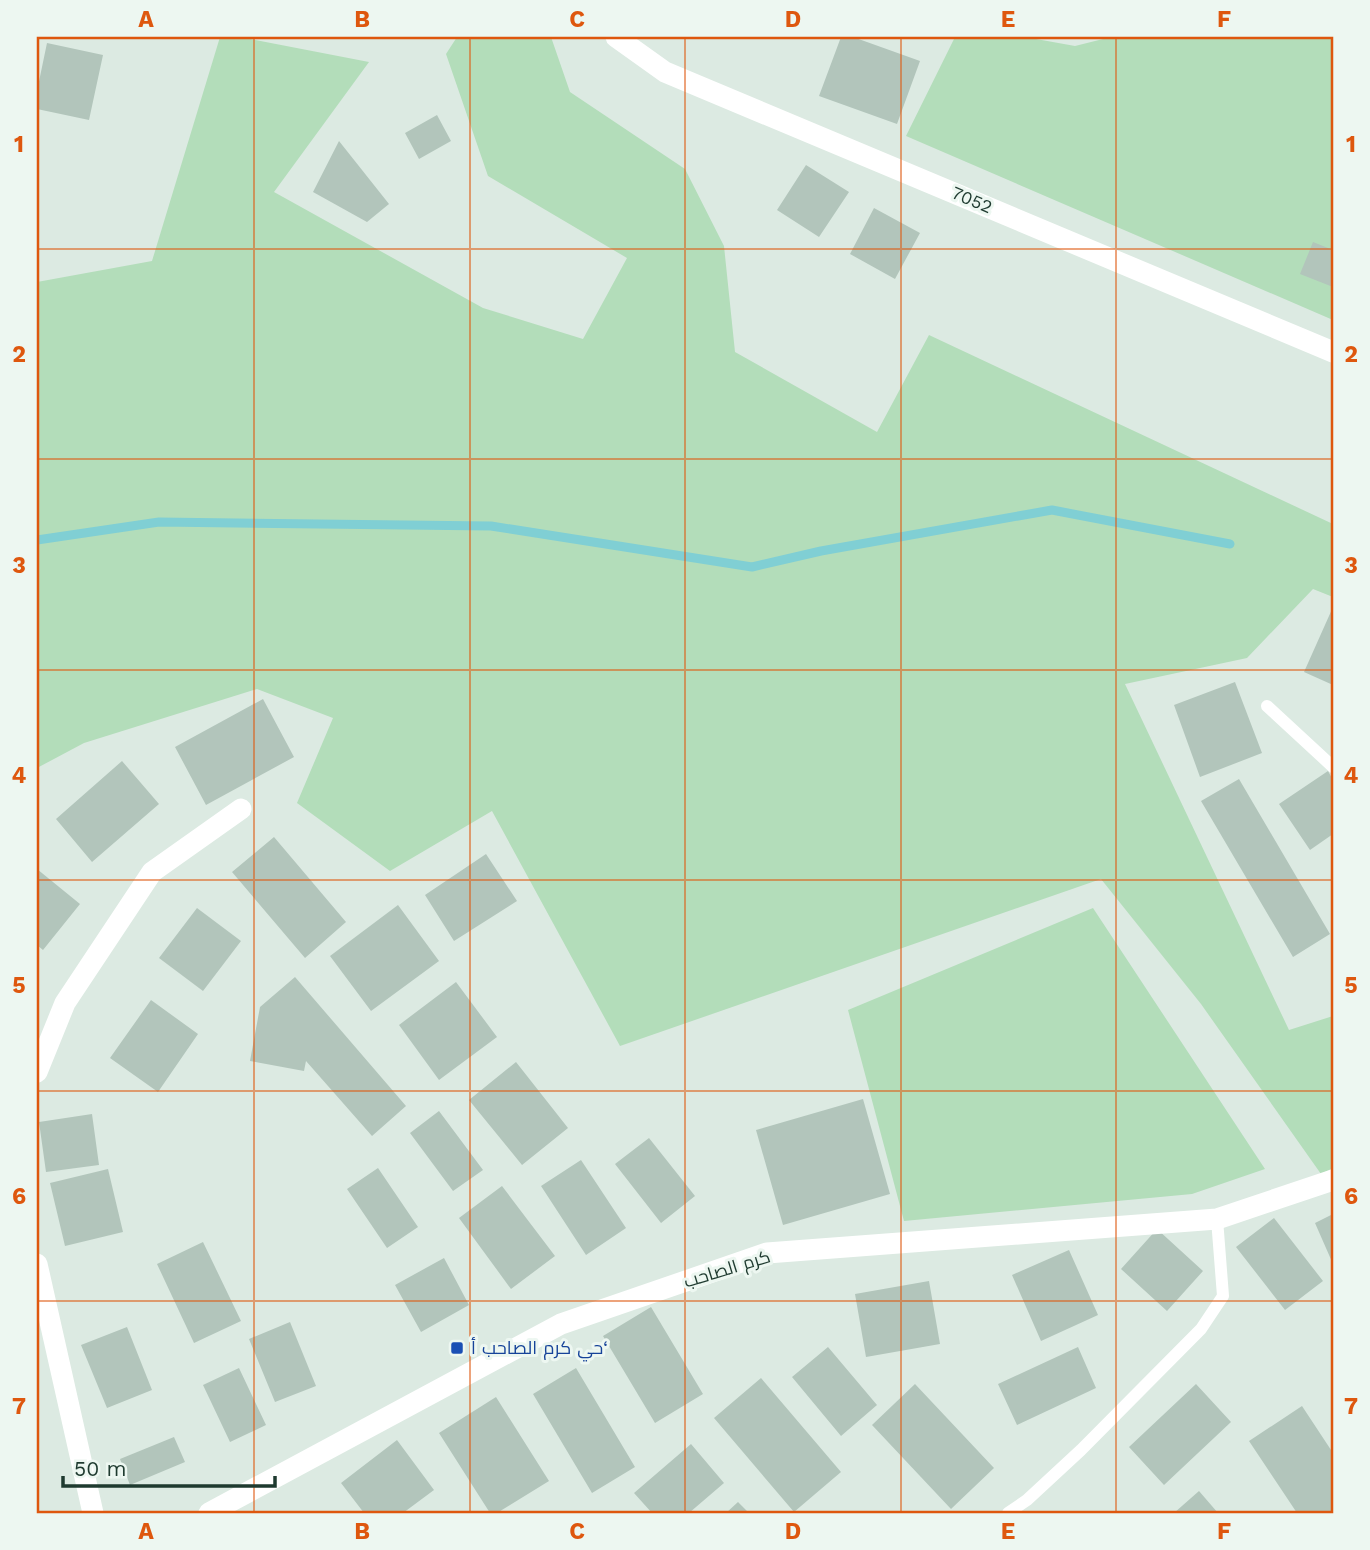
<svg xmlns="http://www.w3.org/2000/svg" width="1370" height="1550" font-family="'Work Sans',Cairo,sans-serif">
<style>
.green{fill:#b3ddba}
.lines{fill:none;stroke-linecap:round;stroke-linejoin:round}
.stream{stroke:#80cfd4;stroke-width:9}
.building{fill:#b2c5bb}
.service{stroke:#fff;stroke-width:12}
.minor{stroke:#fff;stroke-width:21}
.tertiary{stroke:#fff;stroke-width:21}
.grid{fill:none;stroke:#de570e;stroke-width:2;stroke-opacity:0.55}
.transit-dot{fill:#1a4fb4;stroke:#edf7f1;stroke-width:2.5}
.labels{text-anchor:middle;stroke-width:6;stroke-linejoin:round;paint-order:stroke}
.street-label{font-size:18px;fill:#1e3a2f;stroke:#edf7f1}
.transit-label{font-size:18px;fill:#164399;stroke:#edf7f1;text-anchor:start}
.neatline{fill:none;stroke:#de570e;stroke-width:2.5}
.grid-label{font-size:23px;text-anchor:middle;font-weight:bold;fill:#de570e}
</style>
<rect width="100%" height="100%" fill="#dceae2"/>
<path class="green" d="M220,37H240L369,62L274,192L483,308L583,339L627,258L488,176L446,54L457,37H551L570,92L685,169L724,246L735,352L877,432L929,335L1333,524V597L1313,589L1247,658L1125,684L1289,1030L1333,1016V1168L1321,1174L1201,1004L1101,879L620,1046L492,811L390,871L297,803L333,718L257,689L84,743L37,768V282L152,261Z
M955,37H1025L1075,46L1111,37H1333V320L906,136Z
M1093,908L1265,1169L1192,1194L904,1221L848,1010Z"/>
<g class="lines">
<path class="stream" d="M37,540L159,522L491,526L752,567L821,551L1052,510L1230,544"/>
</g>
<path class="building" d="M841,37H853L920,61L897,124L819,96Z
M47,43L103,55L89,120L37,109V91Z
M437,115L451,141L419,159L405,133Z
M339,141L389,204L367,222L313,192Z
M806,165L849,192L819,237L777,210Z
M874,208L920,233L895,279L850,254Z
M1313,242L1333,250V287L1300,274Z
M1333,607V685L1304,672Z
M1235,682L1262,753L1200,777L1174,705Z
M263,699L294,757L206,805L175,747Z
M122,761L159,804L92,862L56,819Z
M1328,771L1333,780V834L1310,850L1279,804Z
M1239,779L1330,934L1293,957L1201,801Z
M274,837L346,922L305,958L232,872Z
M486,854L517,901L454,941L425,895Z
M37,869L80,904L43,950L37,945Z
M398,905L439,961L371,1011L330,956Z
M197,908L241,941L203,991L159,958Z
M295,977L406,1106L372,1136L306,1061L304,1071L250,1061L260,1007Z
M456,982L497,1037L439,1080L399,1025Z
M151,1000L198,1034L158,1092L110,1058Z
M516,1062L568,1128L522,1165L469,1100Z
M863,1099L890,1194L783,1225L756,1130Z
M439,1111L483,1170L453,1191L410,1133Z
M92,1114L99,1165L46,1172L39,1122Z
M649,1138L695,1196L661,1223L615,1164Z
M581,1160L626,1228L586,1255L541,1186Z
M378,1168L418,1227L387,1248L347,1189Z
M108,1169L123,1232L65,1246L50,1183Z
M502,1186L555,1256L511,1289L459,1218Z
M1333,1214V1264L1315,1223Z
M1274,1218L1323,1281L1285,1310L1236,1247Z
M1157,1229L1203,1271L1167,1311L1121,1269Z
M203,1242L241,1321L194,1343L157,1264Z
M1069,1250L1098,1315L1041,1341L1012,1275Z
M444,1258L469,1305L421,1332L395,1285Z
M929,1281L940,1344L866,1357L855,1294Z
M651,1307L703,1394L655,1423L603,1336Z
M290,1322L316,1386L275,1402L249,1339Z
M127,1327L152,1390L107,1408L81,1345Z
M828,1347L877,1405L841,1436L792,1377Z
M1078,1347L1096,1388L1017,1425L998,1384Z
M239,1368L266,1425L230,1442L203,1385Z
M576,1368L635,1467L592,1493L533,1394Z
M761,1378L841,1472L794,1512L714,1418Z
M915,1384L994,1468L951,1509L872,1425Z
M1196,1384L1231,1422L1164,1485L1129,1447Z
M496,1397L549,1481L497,1513H490L439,1433Z
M1302,1406L1333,1453V1513H1297L1249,1441Z
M174,1437L185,1462L130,1485L120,1459Z
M397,1440L434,1490L403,1513H364L341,1483Z
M691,1444L724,1483L689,1513H652L634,1493Z
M1199,1491L1218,1513H1174Z
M738,1502L749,1513H726Z"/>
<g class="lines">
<path class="service" d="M1267,706L1333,767
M1008,1513L1027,1500L1081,1450L1201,1329L1223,1296L1217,1219"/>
<path class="minor" d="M616,37L665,72L1333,352
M37,1072L65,1003L152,872L241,809
M37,1264L93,1513"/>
<path class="tertiary" d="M209,1513L561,1324L767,1253L1217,1219L1333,1180"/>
</g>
<path class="grid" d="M254,37V1513M470,37V1513M685,37V1513M901,37V1513M1116,37V1513M37,249H1333M37,459H1333M37,670H1333M37,880H1333M37,1091H1333M37,1301H1333"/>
<rect class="transit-dot" x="450" y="1341" width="14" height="14" rx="3.5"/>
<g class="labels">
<g class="street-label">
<text transform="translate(972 200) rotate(23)" y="6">7052</text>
<text transform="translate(727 1269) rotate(-17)" y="6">كرم الصاحب</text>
</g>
<g class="transit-label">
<text x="471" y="1354">حي كرم الصاحب أ‘</text>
</g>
</g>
<rect width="1370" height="1550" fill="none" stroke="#edf7f1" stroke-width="77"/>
<path d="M63 1476v10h212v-10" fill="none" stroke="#1e3a2f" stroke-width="3.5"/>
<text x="74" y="1476" font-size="21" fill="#1e3a2f" stroke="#edf7f1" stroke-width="5" paint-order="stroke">50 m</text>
<rect x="38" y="38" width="1294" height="1474" class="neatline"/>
<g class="grid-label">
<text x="146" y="27">A</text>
<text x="362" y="27">B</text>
<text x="577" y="27">C</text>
<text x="793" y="27">D</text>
<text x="1008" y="27">E</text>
<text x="1224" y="27">F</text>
<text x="19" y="152">1</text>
<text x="1351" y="152">1</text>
<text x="19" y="362">2</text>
<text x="1351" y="362">2</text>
<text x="19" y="573">3</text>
<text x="1351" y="573">3</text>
<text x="19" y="783">4</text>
<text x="1351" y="783">4</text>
<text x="19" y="993">5</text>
<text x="1351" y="993">5</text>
<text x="19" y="1204">6</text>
<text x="1351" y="1204">6</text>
<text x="19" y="1414">7</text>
<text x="1351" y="1414">7</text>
<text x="146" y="1539">A</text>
<text x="362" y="1539">B</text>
<text x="577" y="1539">C</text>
<text x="793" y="1539">D</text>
<text x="1008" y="1539">E</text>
<text x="1224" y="1539">F</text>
</g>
</svg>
